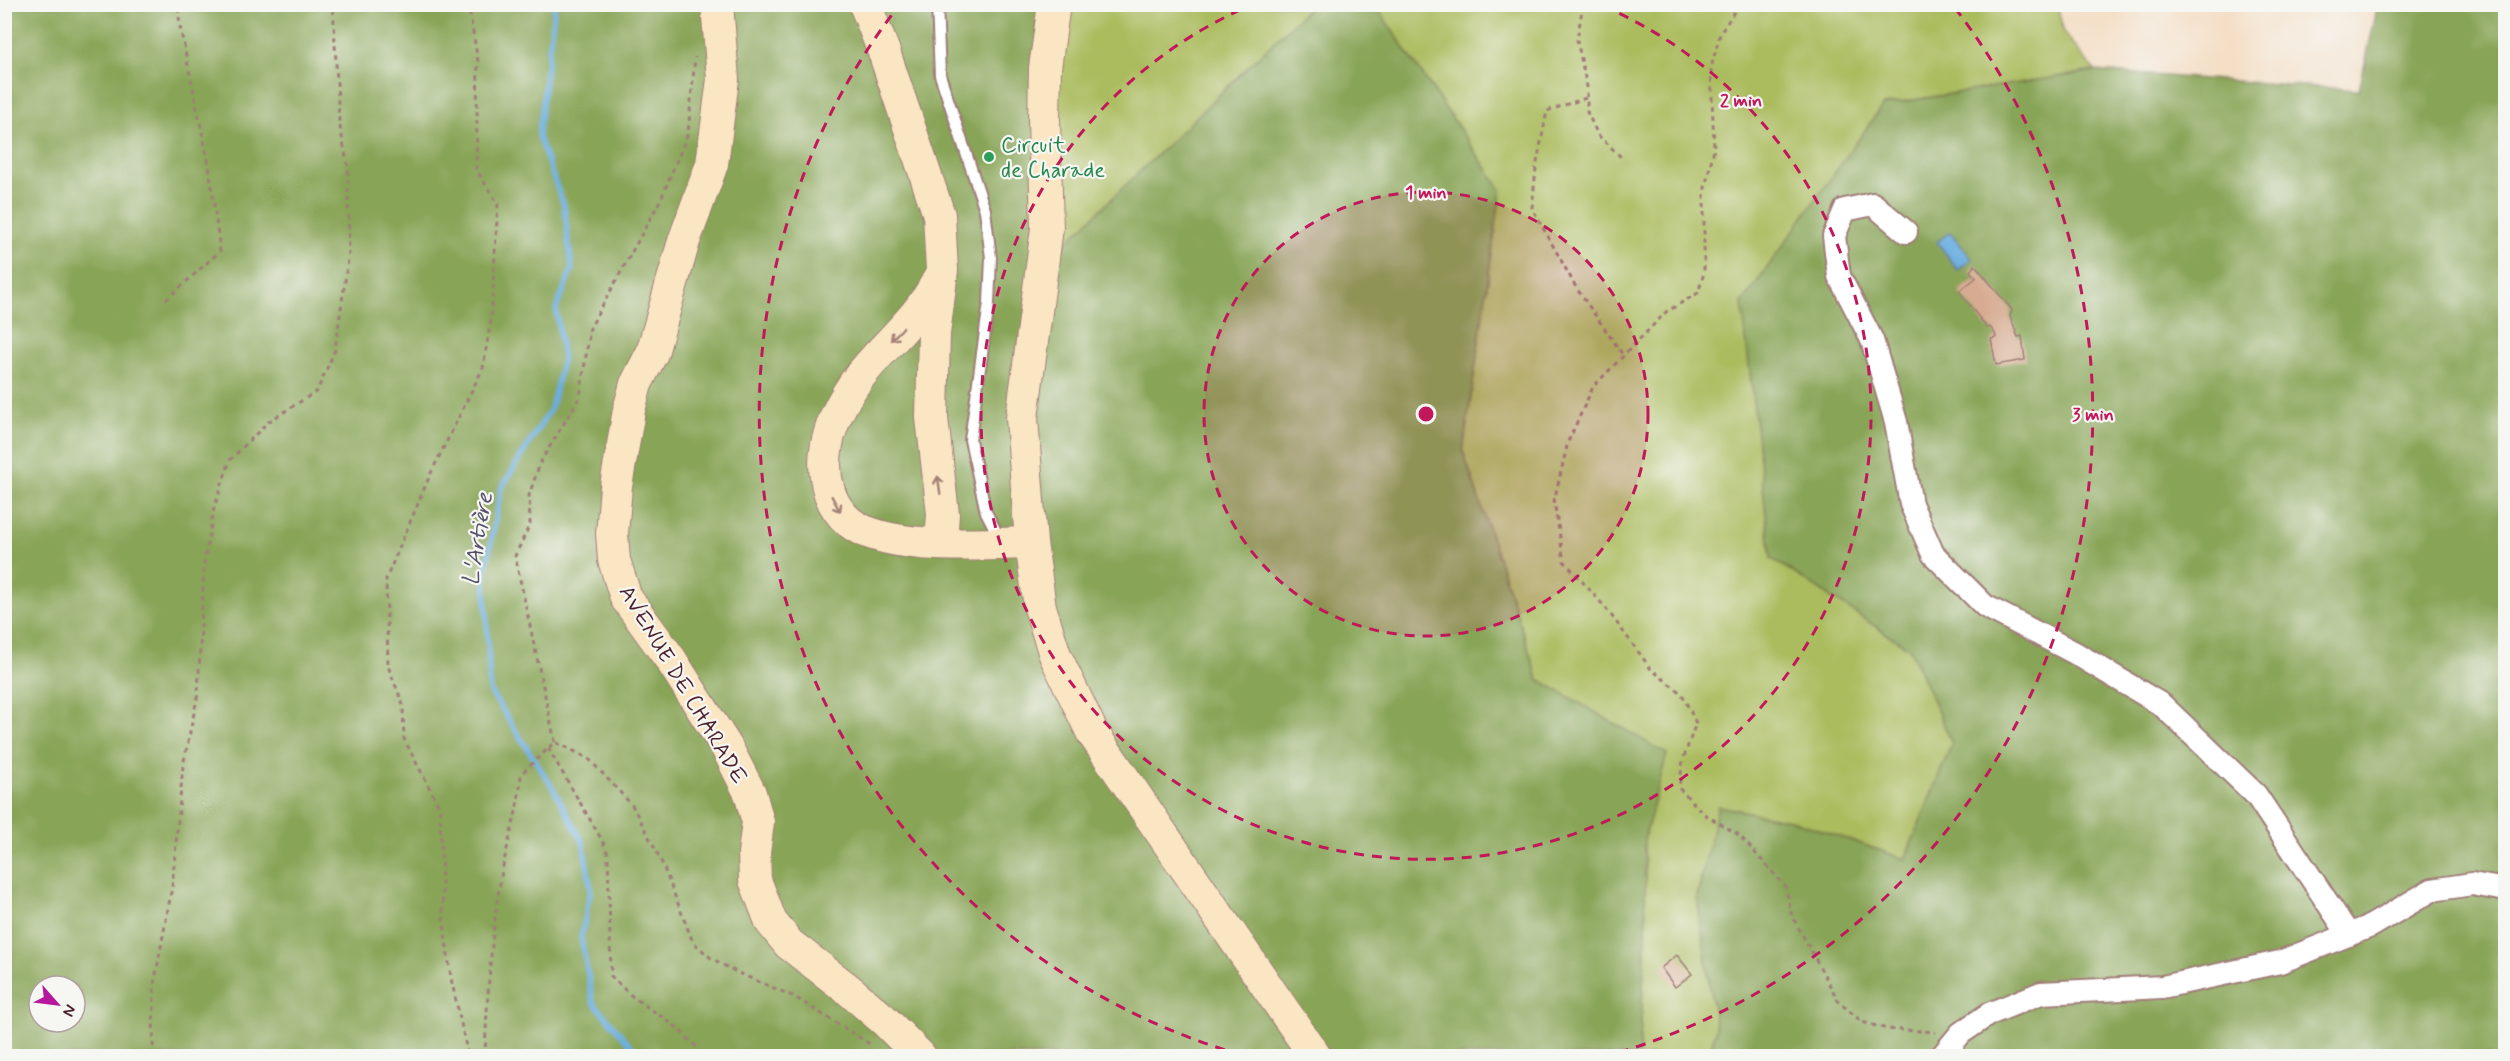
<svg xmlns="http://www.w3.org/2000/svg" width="2510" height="1061" font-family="Mynerve,sans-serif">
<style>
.green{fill:#abbc5f;stroke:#7a6e45;stroke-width:1.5}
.forest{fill:#88a456;stroke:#696240;stroke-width:1.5;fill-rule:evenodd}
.water{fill:#6bafe1;stroke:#5a6786;stroke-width:1.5}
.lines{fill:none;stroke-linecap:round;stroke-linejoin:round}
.stream{stroke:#6bafe1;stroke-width:5}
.building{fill:#d7ab91}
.lane-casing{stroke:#9f7e78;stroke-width:14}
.street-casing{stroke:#9f7e78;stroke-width:26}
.secondary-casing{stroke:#9f7e78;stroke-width:34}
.path{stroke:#9f7e78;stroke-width:3;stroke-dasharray:4.5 4.5;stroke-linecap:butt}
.lane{stroke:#fff;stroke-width:10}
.street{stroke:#fff;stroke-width:22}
.secondary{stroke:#fbe6c4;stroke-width:32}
.oneway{stroke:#a28278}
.ring{fill:none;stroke:#c2185b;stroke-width:3;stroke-dasharray:10 8}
.leisure-dot{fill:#2e9e5b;stroke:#f6f6f2;stroke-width:2}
.labels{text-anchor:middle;stroke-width:4.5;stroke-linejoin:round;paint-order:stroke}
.leisure-label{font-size:22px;fill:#27864d;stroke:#f6f6f2;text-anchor:start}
.street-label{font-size:22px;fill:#4a1f2b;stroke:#f6f6f2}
.water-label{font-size:24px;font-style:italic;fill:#56516b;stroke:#f6f6f2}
.centre{fill:#c2185b;stroke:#f6f6f2;stroke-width:3}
.ring-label{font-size:18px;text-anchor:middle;font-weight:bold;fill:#c2185b;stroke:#f6f6f2;stroke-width:4.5;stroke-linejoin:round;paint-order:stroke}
</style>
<rect width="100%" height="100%" fill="#f6f6f2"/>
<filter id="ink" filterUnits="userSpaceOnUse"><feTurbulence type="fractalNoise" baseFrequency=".0167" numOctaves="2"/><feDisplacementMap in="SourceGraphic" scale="12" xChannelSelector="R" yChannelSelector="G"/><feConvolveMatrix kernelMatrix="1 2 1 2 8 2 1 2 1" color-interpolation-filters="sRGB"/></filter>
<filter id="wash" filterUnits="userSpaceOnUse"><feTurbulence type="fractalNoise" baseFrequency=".008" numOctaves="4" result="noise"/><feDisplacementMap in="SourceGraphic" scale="24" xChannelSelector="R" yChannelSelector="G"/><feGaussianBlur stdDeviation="1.35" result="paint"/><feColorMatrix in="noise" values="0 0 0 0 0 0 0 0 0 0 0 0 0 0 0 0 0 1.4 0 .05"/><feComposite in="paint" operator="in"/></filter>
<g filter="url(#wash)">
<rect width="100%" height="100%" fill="#f4dec5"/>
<path class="green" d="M1056,5H1312L1038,271Z
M1375,5H2057L2064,33L2095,71L1883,105L1771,557L1910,649L1952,743L1905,859L1794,821L1718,807L1697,897L1716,1028L1709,1056H1639L1646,933L1644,840L1666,754L1538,679L1463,451L1501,190Z"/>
<path class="forest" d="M5,5H1050L1038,270L1312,5H1375L1501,190L1463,451L1538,679L1667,754L1644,840L1646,933L1639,1056H5ZM39,986H75V1022H39Z
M2378,5H2505V1056H1709L1716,1028L1697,897L1718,806L1794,821L1905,859L1952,743L1910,649L1771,558L1742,303L1883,105L2095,71L2359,90Z"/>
<path class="water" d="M1950,232L1972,259L1958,270L1937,242Z"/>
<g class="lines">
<path class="stream" d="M555,4L538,136L564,206L572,269L556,309L563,358L551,408L501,489L485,575L490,691L553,788L583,842L591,889L581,938L593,1002L640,1056"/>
</g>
<g id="blocks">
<path class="building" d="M1975,265L2012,310L2010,316L2018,337L2022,336L2025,360L1996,365L1991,339L1996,338L1995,333L1990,327L1987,328L1959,291L1976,278L1970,271Z
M1677,955L1692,974L1675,987L1661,968Z"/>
</g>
</g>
<g filter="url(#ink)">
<use href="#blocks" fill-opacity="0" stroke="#9f7e78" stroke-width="1.5"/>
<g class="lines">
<defs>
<path id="lane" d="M937,4L940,75L985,210L991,258L989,303L970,440L986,512L1001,541"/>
<path id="street" d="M1906,232L1873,204L1845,210L1834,236L1839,276L1872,340L1896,422L1911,504L1933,554L1985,606L2075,653L2162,705L2256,795L2349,935
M1942,1056L1961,1033L1989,1014L2041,993L2162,987L2280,962L2371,926L2432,890L2472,884L2506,890"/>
<path id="secondary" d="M717,4L723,79L712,164L684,241L652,353L636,384L629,410L616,486L612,534L614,560L626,598L671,660L727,748L750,793L758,822L754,853L755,880L771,922L789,944L849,990L884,1020L920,1056
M865,4L884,52L939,215L942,270L934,334L932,418L943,514L941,543
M1054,4L1045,68L1044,120L1047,228L1022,418L1031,543L1040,607L1055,655L1092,732L1315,1056
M937,282C917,322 879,348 854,384C835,412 821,443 826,477C828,494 836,510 848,521C884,552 986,544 1031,543"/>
</defs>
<use href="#lane" class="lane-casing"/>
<use href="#street" class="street-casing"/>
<use href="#secondary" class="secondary-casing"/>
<path class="path" d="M414,4L417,9L434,4
M468,4L478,61L476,169L498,204L491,319L483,368L430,475L386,579L388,666L403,705L404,739L440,808L443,917L451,978L467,1051L471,1056
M1583,4L1577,40L1587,87V112L1598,135L1621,157
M1739,4L1720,34L1711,68L1714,149L1704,192V273L1698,293L1666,312L1593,387L1568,442L1554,501L1564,561L1605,607L1651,669L1682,694L1696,723L1683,760L1679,788L1704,814L1739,835L1785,886L1792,916L1839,1002L1862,1022L1887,1029L1936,1032
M1586,98L1547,111L1536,168L1532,208L1577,289L1623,355
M166,300L220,251L209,165L180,27L178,4
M555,742L515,556L530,524L529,495L541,461L580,397L590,328L661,199L688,133L695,57
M548,748L602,840L608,854L611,976L629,994L675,1026L706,1056
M153,1056L154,985L172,887L183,766L198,694L204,564L214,508L230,460L268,422L317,391L335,350L349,253L348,168L339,121L333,4
M485,1056C487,998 491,940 500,882C506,844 519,814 521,774L555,742L588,758L632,805L660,858L693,942L711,958L736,972L793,996L873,1046"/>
<use href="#lane" class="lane"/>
<use href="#street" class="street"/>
<use href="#secondary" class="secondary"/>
</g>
<defs><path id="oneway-shaft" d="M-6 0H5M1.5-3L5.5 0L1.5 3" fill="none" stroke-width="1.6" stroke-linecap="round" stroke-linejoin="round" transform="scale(1.5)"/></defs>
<g class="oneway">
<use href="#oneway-shaft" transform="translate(897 334) rotate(134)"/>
<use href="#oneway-shaft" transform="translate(939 485) rotate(-98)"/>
<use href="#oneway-shaft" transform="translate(836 504) rotate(61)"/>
</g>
</g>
<circle cx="1426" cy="414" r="222" fill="#c2185b" fill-opacity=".12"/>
<g class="ring">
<circle cx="1426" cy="414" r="222"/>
<path d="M1603 6A445 445 0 1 1 1249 6"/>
<path d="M1242 1055A667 667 0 0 1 897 8M1955 8A667 667 0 0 1 1610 1055"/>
</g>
<circle class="leisure-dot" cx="989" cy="157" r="6"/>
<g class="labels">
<g class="leisure-label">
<text x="1001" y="152">Circuit<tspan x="1001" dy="25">de Charade</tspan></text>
</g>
<g class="street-label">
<text transform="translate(684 684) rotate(59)" y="8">AVENUE DE CHARADE</text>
</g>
<g class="water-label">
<text transform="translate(477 539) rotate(-81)" y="8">L'Artière</text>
</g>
</g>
<circle cx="1426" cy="414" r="9" class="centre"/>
<g class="ring-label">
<text x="1741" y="106">2 min</text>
<text x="1426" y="198">1 min</text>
<text x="2093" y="420">3 min</text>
</g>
<rect width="2510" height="1061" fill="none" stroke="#f6f6f2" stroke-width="24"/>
<g transform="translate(57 1004) rotate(118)"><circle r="28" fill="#f6f6f2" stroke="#b1a0a2" stroke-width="1.5"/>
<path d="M0-4.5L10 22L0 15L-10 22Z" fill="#b5179e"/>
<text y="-9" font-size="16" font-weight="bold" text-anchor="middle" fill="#4a1f2b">N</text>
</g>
</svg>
